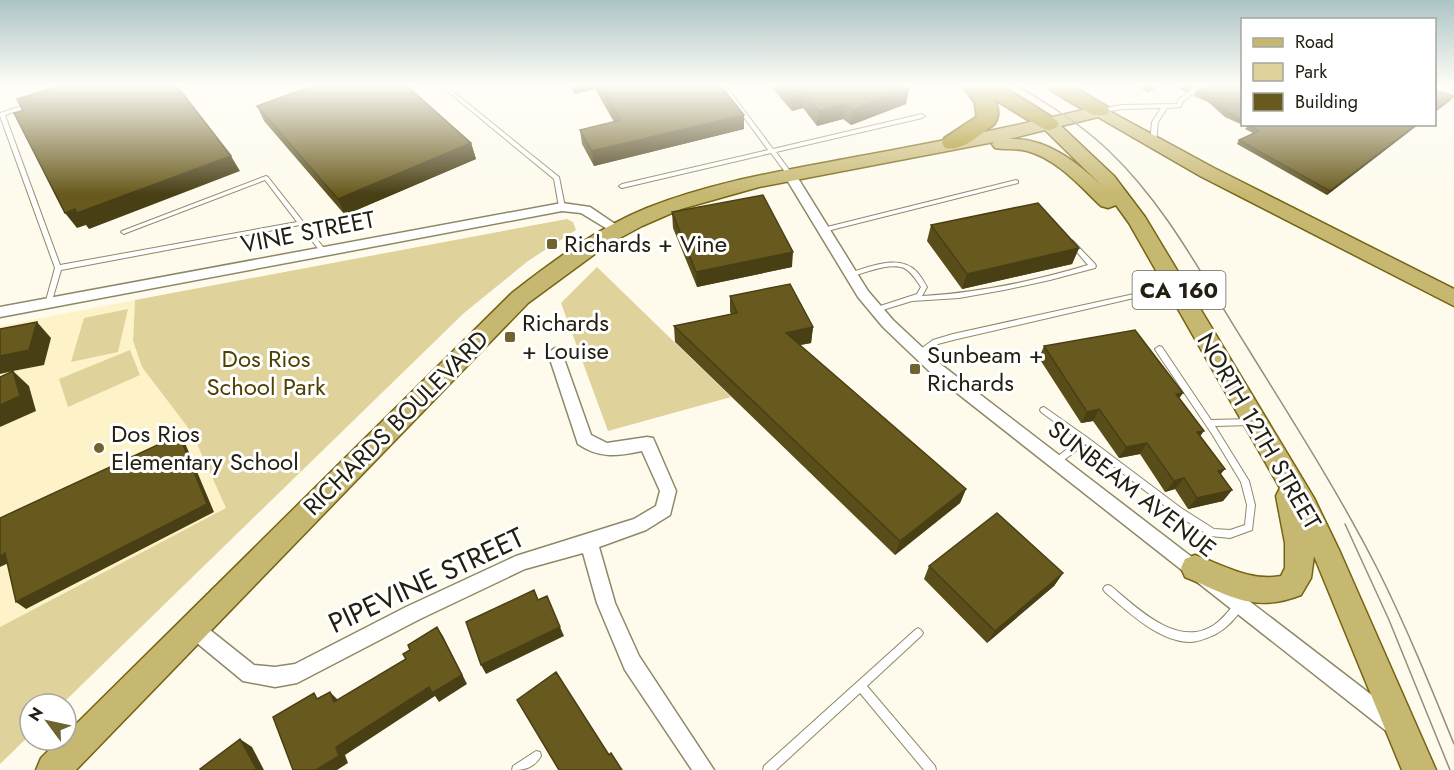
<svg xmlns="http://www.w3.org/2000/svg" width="1454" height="770" font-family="Jost,sans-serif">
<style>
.built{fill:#fef3c8}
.green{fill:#dfd29a}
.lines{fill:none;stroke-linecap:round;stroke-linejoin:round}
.service-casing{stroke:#8f8867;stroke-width:2}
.minor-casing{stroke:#8f8867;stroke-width:3}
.primary-casing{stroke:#756413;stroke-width:3}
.motorway-casing{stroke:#756413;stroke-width:4}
.service{fill:#fff;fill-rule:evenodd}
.minor{fill:#fff;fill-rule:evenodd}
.primary{fill:#c7b871;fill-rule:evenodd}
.motorway{fill:#a18913;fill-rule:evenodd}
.tram{stroke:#928f81;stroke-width:1.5}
.wall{fill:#594d1a}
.shaded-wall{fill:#493f15}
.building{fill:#685a1e;stroke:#493f15;stroke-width:1.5}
.poi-dot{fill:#6f6330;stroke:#fff;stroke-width:2}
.labels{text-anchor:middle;stroke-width:6;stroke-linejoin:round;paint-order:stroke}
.shield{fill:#fff;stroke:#656359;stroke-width:1.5}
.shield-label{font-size:22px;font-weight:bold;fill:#232012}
.street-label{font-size:24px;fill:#232012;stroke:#fff}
.poi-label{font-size:24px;fill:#232012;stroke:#fff;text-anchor:start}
.park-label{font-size:24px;fill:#4d4000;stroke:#fff}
.near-street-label{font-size:28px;fill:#232012;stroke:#fff}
</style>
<rect width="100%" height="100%" fill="#fefbed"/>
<path class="built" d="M135,300L133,341L142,367L192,433L226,508L0,627V326Z"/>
<path class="green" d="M567,219L573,222L576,230L528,261L464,313L62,704H30V735L0,764V627L226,508L192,433L142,367L133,341L135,300Z
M597,267L731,397L608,431L561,303Z
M128,309L118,352L71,362L84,318Z
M130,350L140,375L68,407L59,379Z"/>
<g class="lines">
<defs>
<path id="service" d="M441,86H446L559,177L565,207L564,208L562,209L559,207L554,179Z
M721,86H726L773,149L922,114L925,116L922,118L776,152L793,175L790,177L788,176L771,153L622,188L620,187L619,186L622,184L768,150Z
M1198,86H1204L1183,101L1181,107L1167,108L1158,122L1156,142L1153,144L1150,142L1152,122L1161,108L1122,109L1100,113L1097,111L1100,109L1122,105L1177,104L1179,99Z
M1448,86H1454V90L1448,87Z
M31,103L33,104V106L5,115L60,265L297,222L265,180L126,233L124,234L121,232L122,231L266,176L268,177L327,252L326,254H322L300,225L61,270L51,304L48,306H46L45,304L55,268L0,116V113Z
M1016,180L1018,181V183L823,232L820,230L823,228Z
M1071,240L1073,241L1095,264L1096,266L1095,268L1050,280L1004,290L959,298L912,301L876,312L873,310L874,308L917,294L921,287C916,280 912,272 904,268C890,262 864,273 850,277L847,275L848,273C868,268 898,253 916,271C921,276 924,282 927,287L922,296C979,293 1034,281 1088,265L1069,243L1068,242Z
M1175,287H1177L1178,289L1177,291L1134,298L953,340L938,344L922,355H916L915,353L933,340L953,334L1134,294Z
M1159,346L1162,347L1211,420L1252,419L1255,420L1256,422L1255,424L1252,425L1215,426L1249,481L1255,505L1252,530L1230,538L1210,536L1175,514L1085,444L1060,463L1057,464L1054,463L1053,461L1054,459L1079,440L1041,412L1040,410L1041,408L1044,407L1088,438L1181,508L1214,529L1230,530L1245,525L1247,505L1241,482L1212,434L1156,351L1155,349Z
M1108,585L1111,586C1137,608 1178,649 1214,625C1223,619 1230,609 1237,601L1240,600L1243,601L1245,604C1238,616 1227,628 1216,634C1207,638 1199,642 1189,642C1158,641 1127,611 1105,592L1103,589L1105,586Z
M918,628L921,630L923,633L921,636L867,686L935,766L936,770H924L860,693L776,770H763L764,766L915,630Z
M536,751L540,752L541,756C534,768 525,770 512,770L513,766Z"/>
<path id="minor" d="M790,171L796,175L868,291L893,320L939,363L1399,716L1402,723L1399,730L1392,733L1385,730L929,371L883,327L858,297L784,175Z
M562,203L590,207L624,230L622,233H614L581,213L562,211L0,317V307Z
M555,348L562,353L591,435L607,443L647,437L653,438L676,491L670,515L646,530L599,547L615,603L639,656L714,770H692L625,670L597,603L583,553L525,569L420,619L297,683L275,687L243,681L186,634L184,628L186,622L193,619L200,622L254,665L275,667L295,664L406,607L516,556L634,519L656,506L660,491L642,451C618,456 600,459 578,444L548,353Z"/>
<path id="primary" d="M1100,106L1214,168L1454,289V306L1200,176L1098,117L1061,126L1114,176L1145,217L1314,498L1340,552L1436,770H1402L1314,556L1311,578L1301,595C1253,614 1229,595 1185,577L1181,568L1185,559L1195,555C1223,565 1251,582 1281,576L1285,568V543L1276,496L1280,488L1129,223L1116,205L1108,208L1101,206C1080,186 1057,159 1027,151C1016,148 1005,150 995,148L992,144L994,142L759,187L681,209L642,226L607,245L528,303L76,770H36L41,758L59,740H66V734L512,293C554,260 598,228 647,208C712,182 782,171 850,158C934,143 1017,126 1100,106ZM1045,130L1100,184L1101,185C1075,161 1047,138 1009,139Z"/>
<path id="motorway" d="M963,86H1002L1056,120L1059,124L1056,128L1049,130L1042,128L993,98C998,106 1000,116 994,124C980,134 963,152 945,148L942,143L945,138L977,117L975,102Z
M1048,86H1072L1107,107L1110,111L1107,115H1093L1051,90Z"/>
</defs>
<use href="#service" class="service-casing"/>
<use href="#minor" class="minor-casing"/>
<use href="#primary" class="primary-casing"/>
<use href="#motorway" class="motorway-casing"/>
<use href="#service" class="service"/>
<use href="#minor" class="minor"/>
<use href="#primary" class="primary"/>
<use href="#motorway" class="motorway"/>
<path class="tram" d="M1017,86C1050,105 1082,125 1109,151C1167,206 1205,281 1247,347C1292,420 1339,493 1378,570C1406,626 1430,685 1454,744
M1345,524L1389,620L1450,770"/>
</g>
<path class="wall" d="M570,86H721L744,129L594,166L582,144L580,130L614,122L595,89L575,94Z
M773,86H907L909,88L906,104L851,125L843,119L817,126L803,108L792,111L773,89Z
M1136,86H1159L1148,92Z
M1179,86H1194L1186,92L1181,90Z
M1242,86V124H1419L1327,195L1237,144L1239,140L1253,133L1245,129L1247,127L1225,117L1208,102L1194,96L1196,92Z
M257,106L471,143L476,159L345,215L264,121Z
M672,212L792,267L697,287L673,228Z
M931,225L1079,248L1072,264L962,289L927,241Z
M730,296L813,327L811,343L800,345L966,489L960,503L895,555L675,342L674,326L731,314L730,312Z
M1044,346L1183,393L1179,398L1221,474L1232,490L1223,501L1188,509L1175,489L1165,492L1140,454L1119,458L1093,421L1081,423L1039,358Z
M929,566L1063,573L1054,586L987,643L924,579Z"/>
<path class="shaded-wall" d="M574,86H595V89L575,94Z
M1152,86H1159L1148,92Z
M1190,86H1194L1186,92L1187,88Z
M909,88L906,104L851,125L853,110Z
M805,93L803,108L792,111L793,96Z
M1454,96L1450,101L1434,113V111Z
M845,104L843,119L817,126L819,111Z
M744,115V129L594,166L592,151Z
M1417,124H1419L1327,195L1330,191Z
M471,143L476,159L345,215L338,199Z
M231,156L240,171L89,229L86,225L77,228L65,213Z
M1079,248L1072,264L962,289L967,274Z
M793,252L792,267L697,287L696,272Z
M37,322L51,338L44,365L13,371L29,386L36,411L0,427V405L13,371L0,374V356Z
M813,327L811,343L784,348L786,333Z
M1183,393L1175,404L1176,394Z
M1099,409L1093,421L1081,423L1087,412Z
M1204,431L1196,442L1197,432Z
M179,435L185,443L214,512L26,609L16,602Z
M1147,443L1140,454L1119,458L1126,447Z
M1225,469L1216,480L1218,471Z
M1184,478L1175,489L1165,492L1174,481Z
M966,489L960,503L895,555L900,541Z
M1232,490L1223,501L1188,509L1197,498Z
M5,553L15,560L0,567V556Z
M1063,573L1054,586L987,643L995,631Z
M437,627L443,636L467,684L439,702L435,696L345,755L348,763L337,770H316Z
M560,627L564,636L486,674L481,665Z
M330,692L338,700L334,702Z
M240,739L252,747L264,770H257Z"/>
<path class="building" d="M59,86H177L231,156L77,213L75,209L65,213L14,113L23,111L17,99Z
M312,86H407L471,143L338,199L257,106Z
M600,86H721L744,115L592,151L580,130L621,120Z
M785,86H907L909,88L853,110L845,104L819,111L805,93L793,96Z
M1204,86H1242V120L1227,112L1211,98L1196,92Z
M1434,89L1454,96L1434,111Z
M1249,124H1417L1330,191L1239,140L1259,131L1247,125Z
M763,195L793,252L696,272L672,212Z
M1038,203L1079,248L967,274L931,225Z
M790,284L813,327L786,333L966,489L900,541L674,326L737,313L730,296Z
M37,322L29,350L0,356V329Z
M1135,330L1183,393L1176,394L1204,431L1197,432L1225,469L1218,471L1232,490L1197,498L1184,478L1174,481L1147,443L1126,447L1099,409L1087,412L1044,346Z
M13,371L20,396L0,405V377Z
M179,435L207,504L16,602L5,553L0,556V518Z
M997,513L1063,573L995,631L929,566Z
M534,590L538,600L547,596L560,627L481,665L466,622Z
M437,627L462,675L432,693L429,687L336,747L339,756L316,770H293L273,717L314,693L317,699L330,692L334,702L406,659L403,654L410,650L408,645Z
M556,672L609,755L611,753L622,770H559L517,700Z
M240,739L257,770H201L200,769Z"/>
<linearGradient id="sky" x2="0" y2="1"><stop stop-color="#abc4c4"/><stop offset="0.44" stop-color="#fffdf7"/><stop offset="1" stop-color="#fffdf7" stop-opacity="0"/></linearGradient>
<rect width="1454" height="194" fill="url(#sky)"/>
<g class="poi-dot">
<rect x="546" y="238" width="12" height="12" rx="3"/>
<rect x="504" y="331" width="12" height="12" rx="3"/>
<rect x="909" y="363" width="12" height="12" rx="3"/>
<circle cx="99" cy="448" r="6"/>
</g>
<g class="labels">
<rect class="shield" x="1132.5" y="271" width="93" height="38" rx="4.5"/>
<g class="shield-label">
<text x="1179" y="298">CA 160</text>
</g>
<g class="street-label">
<text transform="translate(308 232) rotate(-11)" y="8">VINE STREET</text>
<text transform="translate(396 423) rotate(-45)" y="8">RICHARDS BOULEVARD</text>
<text transform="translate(1259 431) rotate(60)" y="8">NORTH 12TH STREET</text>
<text transform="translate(1132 489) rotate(38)" y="8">SUNBEAM AVENUE</text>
</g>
<g class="poi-label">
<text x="564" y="252">Richards + Vine</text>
<text x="522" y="331">Richards<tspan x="522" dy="28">+ Louise</tspan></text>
<text x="927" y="363">Sunbeam +<tspan x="927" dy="28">Richards</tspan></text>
<text x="111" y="442">Dos Rios<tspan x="111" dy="28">Elementary School</tspan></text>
</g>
<g class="park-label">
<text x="266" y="367">Dos Rios<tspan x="266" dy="28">School Park</tspan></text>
</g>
<g class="near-street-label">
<text transform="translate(426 580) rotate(-25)" y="10">PIPEVINE STREET</text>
</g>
</g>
<rect x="1241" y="18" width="195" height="108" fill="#ffffff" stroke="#a7a6a0" stroke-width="1.5"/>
<rect x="1253" y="38" width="30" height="9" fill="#c7b871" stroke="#a7a6a0" stroke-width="1.5"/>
<text x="1295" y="48" font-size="18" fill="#232012">Road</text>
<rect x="1253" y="63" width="30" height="18" fill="#dfd29a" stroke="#a7a6a0" stroke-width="1.5"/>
<text x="1295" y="78" font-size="18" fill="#232012">Park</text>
<rect x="1253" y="93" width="30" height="18" fill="#685a1e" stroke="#a7a6a0" stroke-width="1.5"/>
<text x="1295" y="108" font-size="18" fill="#232012">Building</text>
<g transform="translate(48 722) rotate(303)"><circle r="28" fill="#ffffff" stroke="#a7a6a0" stroke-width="1.5"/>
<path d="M0-4.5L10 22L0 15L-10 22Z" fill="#6f6330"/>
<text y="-9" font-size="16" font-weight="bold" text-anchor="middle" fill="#232012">N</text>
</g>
</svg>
